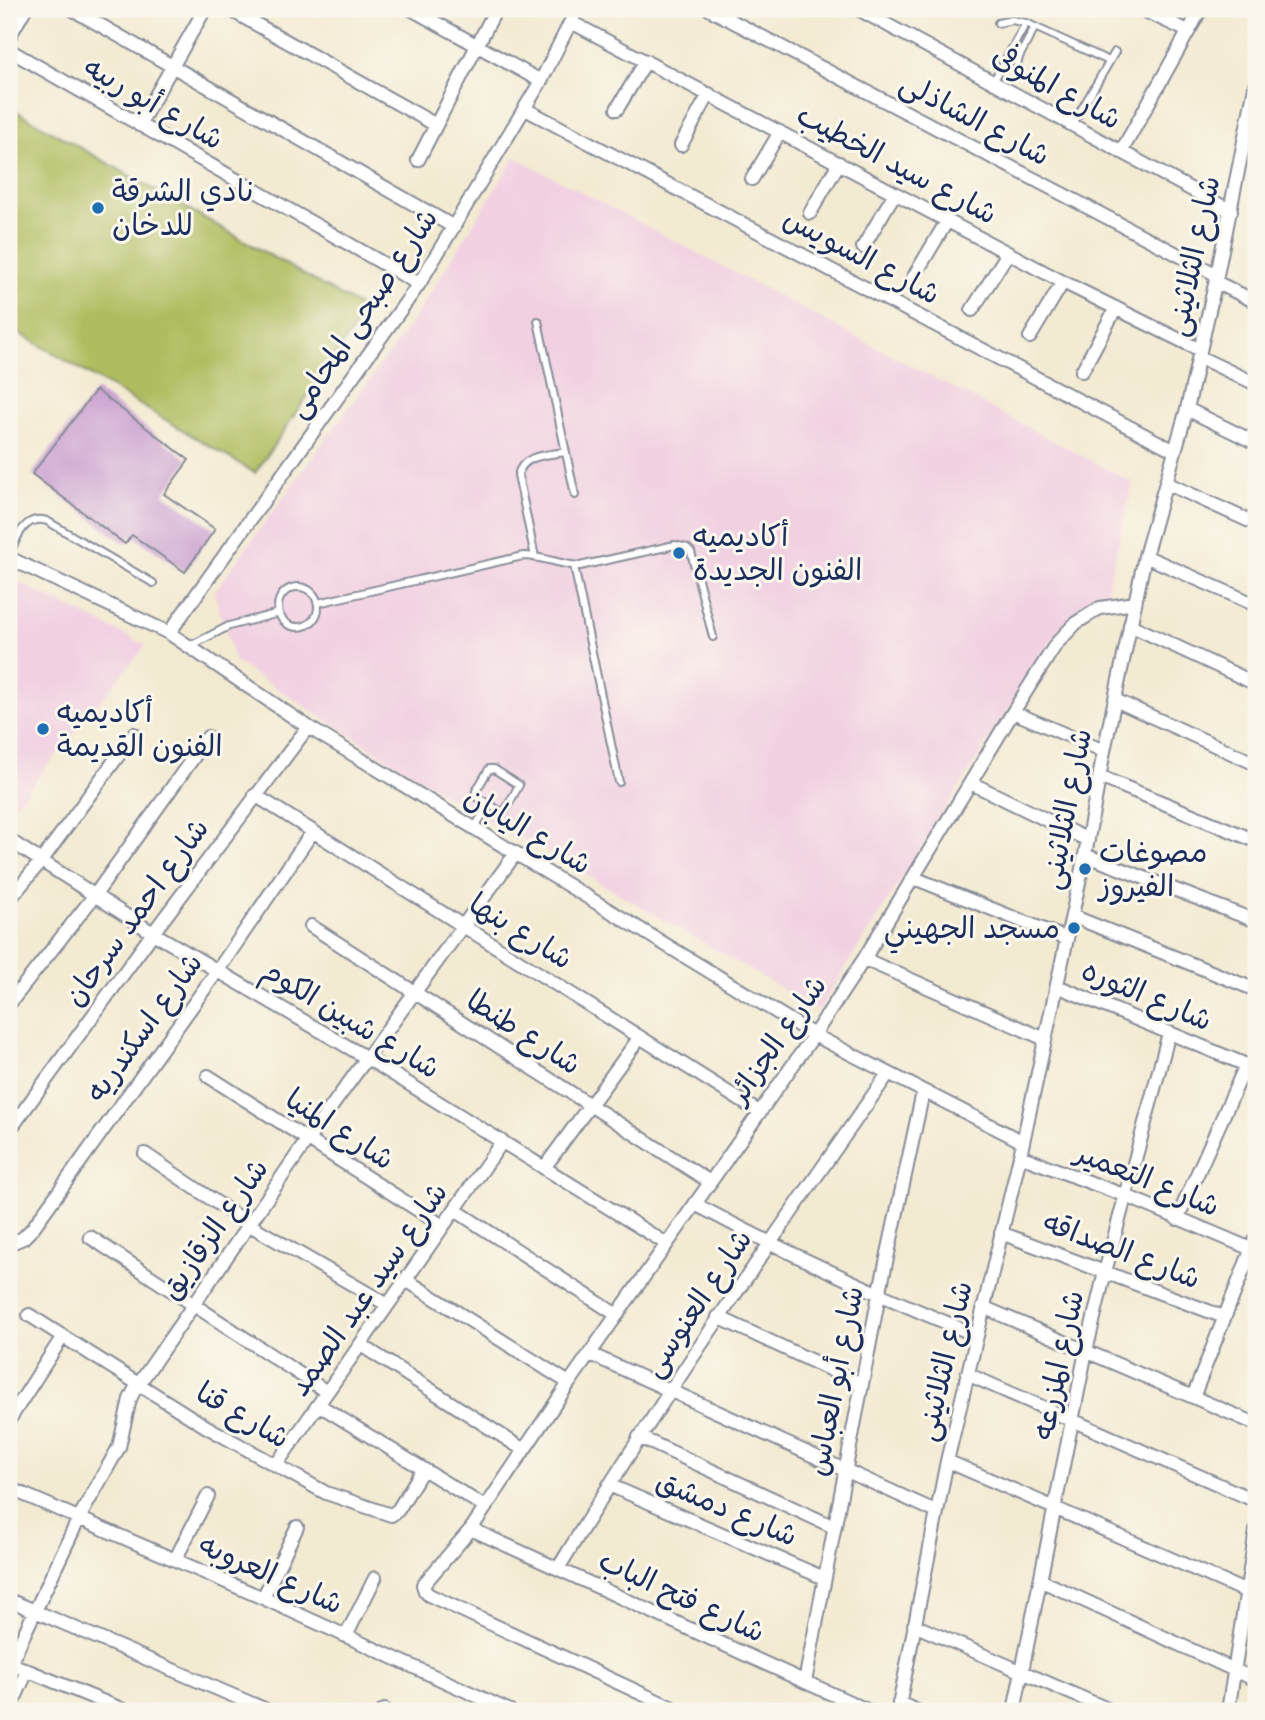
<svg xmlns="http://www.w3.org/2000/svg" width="1265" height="1720" font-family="'Indie Flower','Playpen Sans Arabic',sans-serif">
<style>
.built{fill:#f1d0e2}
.green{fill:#b0bc5e;stroke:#66765e;stroke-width:2}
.building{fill:#c99dd0}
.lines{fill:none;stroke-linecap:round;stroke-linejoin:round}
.service-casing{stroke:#878c98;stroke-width:10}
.minor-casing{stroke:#878c98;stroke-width:16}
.service{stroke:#fff;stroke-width:6}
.minor{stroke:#fff;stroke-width:12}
.poi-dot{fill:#1f6fb2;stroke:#fbf7ec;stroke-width:2.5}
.labels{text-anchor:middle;stroke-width:6;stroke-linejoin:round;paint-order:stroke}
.street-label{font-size:30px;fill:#1b2f5e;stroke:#fbf7ec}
.poi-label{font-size:30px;fill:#1b2f5e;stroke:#fbf7ec;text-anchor:start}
</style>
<rect width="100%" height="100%" fill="#fbf7ec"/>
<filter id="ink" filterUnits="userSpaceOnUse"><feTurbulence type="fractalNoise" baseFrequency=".0143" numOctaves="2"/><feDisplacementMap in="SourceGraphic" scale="14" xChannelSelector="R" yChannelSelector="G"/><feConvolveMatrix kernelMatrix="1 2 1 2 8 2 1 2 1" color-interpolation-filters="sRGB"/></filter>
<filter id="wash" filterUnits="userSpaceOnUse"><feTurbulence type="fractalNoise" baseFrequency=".00686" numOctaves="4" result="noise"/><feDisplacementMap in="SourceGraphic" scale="28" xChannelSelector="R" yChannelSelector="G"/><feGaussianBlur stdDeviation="1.57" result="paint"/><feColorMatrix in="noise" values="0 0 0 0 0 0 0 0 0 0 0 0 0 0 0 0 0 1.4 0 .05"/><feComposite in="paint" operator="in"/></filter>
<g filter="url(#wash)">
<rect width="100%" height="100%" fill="#f3ead2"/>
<path class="built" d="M515,157L1133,483L1105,597L1059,629L819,1010L521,837L518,841L235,662L214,592L418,313Z
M9,578L146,645L9,813Z"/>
<path class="green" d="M9,107L366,310L255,473L9,327Z"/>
<g id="blocks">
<path class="building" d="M96,390L189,460L164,494L215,529L185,572L132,535L125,544L32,474Z"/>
</g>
</g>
<g filter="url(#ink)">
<use href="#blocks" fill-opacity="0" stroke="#878c98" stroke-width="2"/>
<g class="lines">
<defs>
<path id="service" d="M998,23L1012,20L1026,23L1109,61
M1017,65L1019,57L1035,27
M993,82L1026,23
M1073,124L1115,52
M538,321L575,495
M9,556C16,539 24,514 47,521L153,583
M535,557L518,475C523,454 548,455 566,452
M574,566L619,782
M278 607a20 20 0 1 1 40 0a20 20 0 1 1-40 0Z
M318,603L523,556C542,556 560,565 580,566L675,545L687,548L691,552L713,637
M190,646L229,626L279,613
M489,769H494L519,785L505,811H500L475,796L476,791Z
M474,828L489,805"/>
<path id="minor" d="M72,9L454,227
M229,9L436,125
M411,9L541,81
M709,9L1217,275
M858,9L1231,211
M1141,9L1188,31
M571,22L1063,282L1200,350
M9,37L25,9
M9,50L419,284
M525,109L1175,451
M617,109L646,61
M139,125L205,9
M681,145L709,94
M1121,152L1201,9
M418,160L496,9
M752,179L780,132
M810,213L839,163
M863,247L895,193
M913,278L947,221
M1216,282L1256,302
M972,310L1008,253
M1030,337L1063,282
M1199,357L1256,384
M1082,371L1116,308
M1187,409L1256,443
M1166,483L1256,524
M1145,556L1256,605
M9,558L169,633L308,727L814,1035L1023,1142
M1130,625L1256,684
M169,633L419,284L541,81L577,9
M1115,700L1256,764
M1013,712L1104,751
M1100,777L1256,841
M971,783L1088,840
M255,795L759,1112
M9,840L153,933L367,1058L667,1244
M1085,855L1256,921
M914,878L1067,939
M9,900L42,860L134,734
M1072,916L1256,990
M311,926L710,1182
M864,959L1045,1039
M1057,986L1256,1069
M9,1004L95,895L208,737
M208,1076L443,1226
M9,1131L153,933L308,727
M145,1154L248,1224L388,1305
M1020,1156L1126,1196L1256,1251
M544,1168L640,1037
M695,1204C786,1253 880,1296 976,1335
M455,1210L617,1315
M1177,1219L1246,1065
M1001,1233L1224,1317
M90,1237L327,1392
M9,1244L23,1238L32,1229L218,970L313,831
M406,1280L569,1383
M983,1307L1256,1424
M29,1315L205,1426L326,1493L391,1515L398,1510L423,1469
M718,1317L861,1384
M361,1345L524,1450
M590,1354L937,1512
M967,1374L1256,1501
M1193,1397L1256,1238
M319,1405L485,1507
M9,1420L63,1336
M639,1437L834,1527
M947,1461L1256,1596
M276,1465L502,1142
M609,1485L824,1578
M9,1488L263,1598L510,1711
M471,1529L869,1711
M175,1560L208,1496
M559,1567C661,1398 774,1236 888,1074
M1042,1581L1256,1680
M263,1598L297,1527
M9,1600L269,1711
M914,1625L1112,1711
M346,1636L375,1578
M9,1663L126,1711
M10,1664L79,1518L119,1447L130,1399L134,1391L308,1139L516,853
M805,1682L879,1295L923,1092
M899,1703L917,1711
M9,1711L27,1671
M383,1711L385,1710
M679,1711L429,1595L425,1591L423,1585L471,1529L569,1383L814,1035L864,959L1013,712L1056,644L1076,623L1100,608L1135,603
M898,1711L947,1461L1020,1156L1085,855L1104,751L1145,556L1187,409L1217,275L1256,82
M1014,1711L1086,1351L1105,1272L1169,1033
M1228,1711L1256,1531"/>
</defs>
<use href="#service" class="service-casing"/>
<use href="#minor" class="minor-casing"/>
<use href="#service" class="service"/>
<use href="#minor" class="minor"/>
</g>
</g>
<g class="poi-dot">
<circle cx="98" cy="208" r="7"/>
<circle cx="679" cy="553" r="7"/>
<circle cx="43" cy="729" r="7"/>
<circle cx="1085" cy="869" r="7"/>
<circle cx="1074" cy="928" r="7"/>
</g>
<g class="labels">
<g class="street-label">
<text transform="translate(1057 87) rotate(29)" y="10">شارع المنوفى</text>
<text transform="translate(154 103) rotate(30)" y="10">شارع أبو ربيه</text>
<text transform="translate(975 119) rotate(28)" y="10">شارع الشاذلى</text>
<text transform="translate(897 164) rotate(28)" y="10">شارع سيد الخطيب</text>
<text transform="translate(862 256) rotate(28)" y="10">شارع السويس</text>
<text transform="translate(1193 256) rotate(-78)" y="10">شارع الثلاثينى</text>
<text transform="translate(362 313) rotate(-56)" y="10">شارع صبحى المحامى</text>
<text transform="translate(1066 809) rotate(-79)" y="10">شارع الثلاثينى</text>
<text transform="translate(528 830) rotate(31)" y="10">شارع اليابان</text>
<text transform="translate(136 912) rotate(-54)" y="10">شارع احمد سرحان</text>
<text transform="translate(521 931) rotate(32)" y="10">شارع بنها</text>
<text transform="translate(1147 995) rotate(23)" y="10">شارع الثوره</text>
<text transform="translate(351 1019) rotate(31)" y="10">شارع شبين الكوم</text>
<text transform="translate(144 1027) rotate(-54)" y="10">شارع اسكندريه</text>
<text transform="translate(524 1032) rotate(33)" y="10">شارع طنطا</text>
<text transform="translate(777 1039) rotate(-55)" y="10">شارع الجزائر</text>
<text transform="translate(340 1129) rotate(33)" y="10">شارع المنيا</text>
<text transform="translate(1148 1179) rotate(22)" y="10">شارع التعمير</text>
<text transform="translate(214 1229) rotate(-55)" y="10">شارع الزقازيق</text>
<text transform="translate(1122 1250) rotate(21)" y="10">شارع الصداقه</text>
<text transform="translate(368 1289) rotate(-55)" y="10">شارع سيد عبد الصمد</text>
<text transform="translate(697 1303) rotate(-56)" y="10">شارع العنوسى</text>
<text transform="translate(944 1361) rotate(-77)" y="10">شارع الثلاثينى</text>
<text transform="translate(1058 1365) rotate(-78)" y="10">شارع المزرعه</text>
<text transform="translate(835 1381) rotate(-79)" y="10">شارع أبو العباس</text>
<text transform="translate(243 1415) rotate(30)" y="10">شارع قنا</text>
<text transform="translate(727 1508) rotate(23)" y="10">شارع دمشق</text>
<text transform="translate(271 1574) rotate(24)" y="10">شارع العروبه</text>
<text transform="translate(682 1596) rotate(25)" y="10">شارع فتح الباب</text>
</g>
<g class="poi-label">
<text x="112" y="201">نادي الشرقة<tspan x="112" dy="34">للدخان</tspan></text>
<text x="693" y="546">أكاديميه<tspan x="693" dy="34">الفنون الجديدة</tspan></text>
<text x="57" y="722">أكاديميه<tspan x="57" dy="34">الفنون القديمة</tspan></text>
<text x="1099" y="862">مصوغات<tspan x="1099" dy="34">الفيروز</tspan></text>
<text x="1060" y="938" text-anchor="end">مسجد الجهيني</text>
</g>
</g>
<rect width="1265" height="1720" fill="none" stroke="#fbf7ec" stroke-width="35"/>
</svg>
